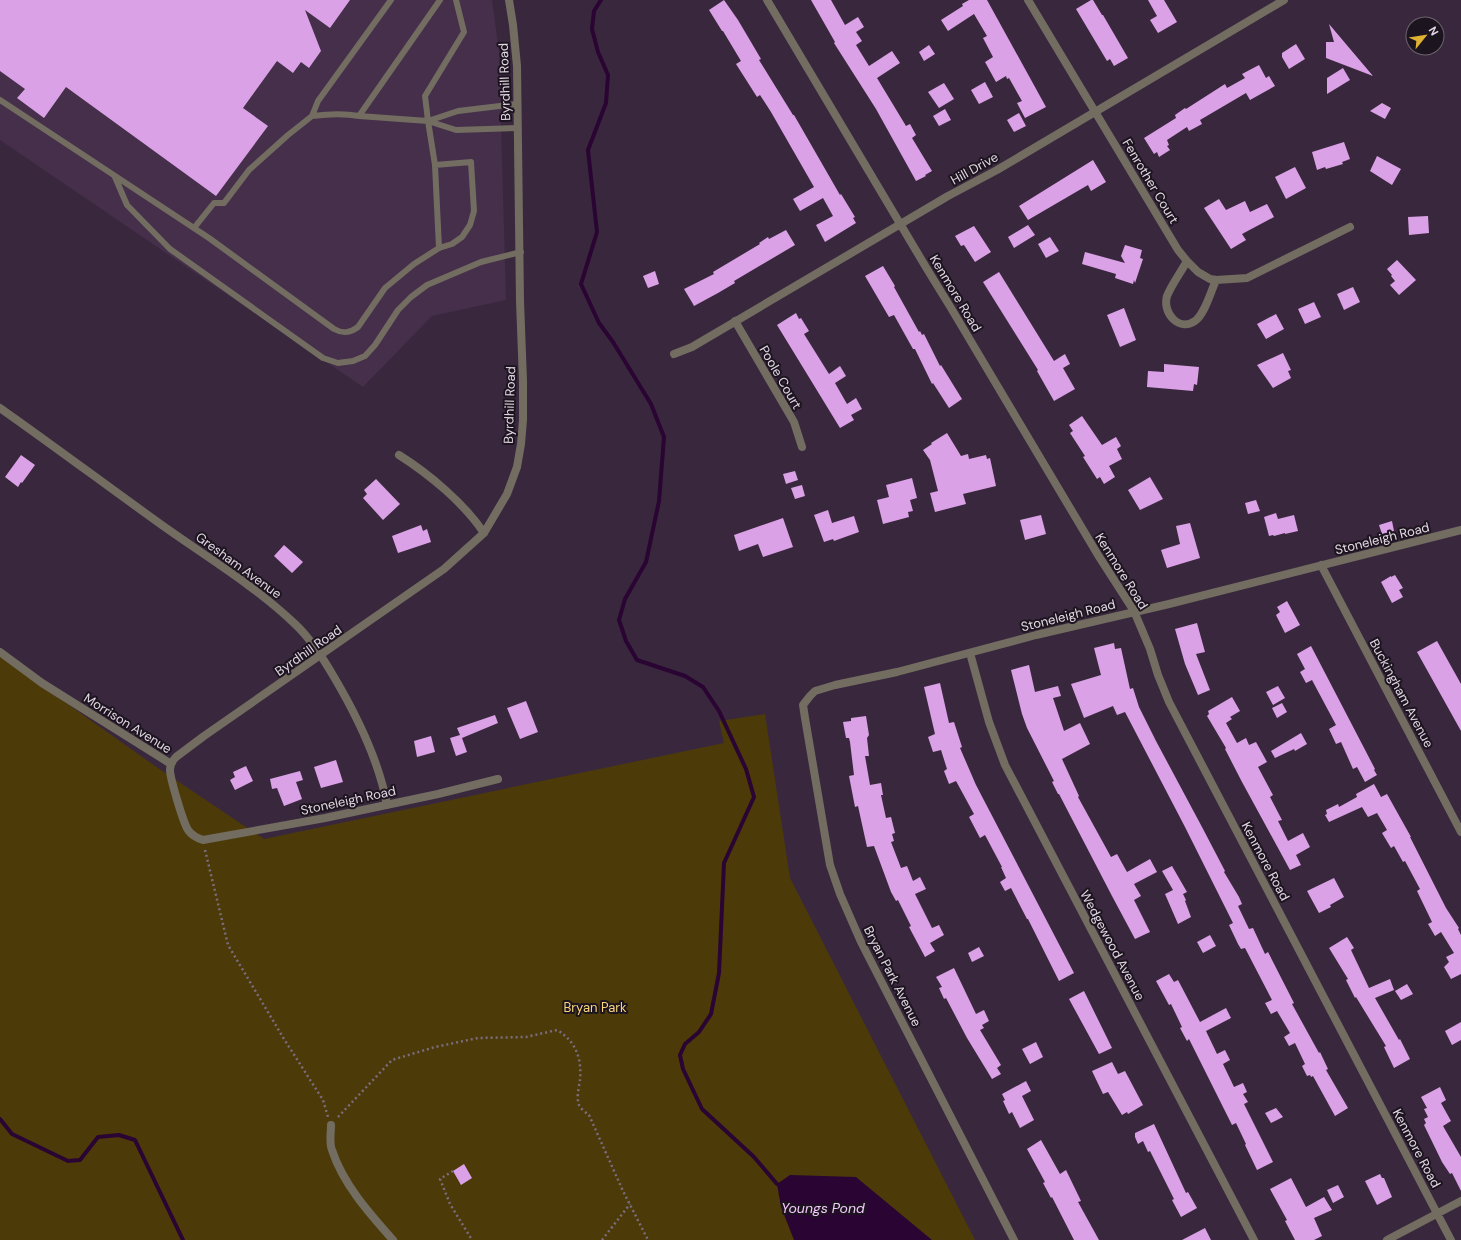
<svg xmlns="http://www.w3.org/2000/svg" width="1461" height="1240" font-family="'DM Sans',sans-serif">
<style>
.built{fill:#452f4a}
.green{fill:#4c3b09}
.water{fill:#2a0432}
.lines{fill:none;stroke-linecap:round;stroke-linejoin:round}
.stream{stroke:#2a0432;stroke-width:4}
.building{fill:#dba1e7}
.path{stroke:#7b6c7e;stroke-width:2.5;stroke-dasharray:2 3;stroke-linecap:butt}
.service{stroke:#726d60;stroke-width:6}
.pedestrian{stroke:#726d60;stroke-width:8}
.minor{stroke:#726d60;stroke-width:8}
.labels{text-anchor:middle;stroke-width:4;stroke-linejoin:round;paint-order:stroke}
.street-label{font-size:13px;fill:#e2d7e5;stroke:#1c141e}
.park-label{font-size:13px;fill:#f9d57b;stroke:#1c141e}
.water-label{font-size:14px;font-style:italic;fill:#f5c8fe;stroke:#1c141e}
</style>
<rect width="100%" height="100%" fill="#39283d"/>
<path class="built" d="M0,0H492L499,52L506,300L432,316L363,387L0,140Z"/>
<path class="green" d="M0,656L155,766L264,839L724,743L719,721L765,714L790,878L975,1240H0Z"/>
<path class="water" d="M790,1175L856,1177L932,1240H794L781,1207L777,1184Z"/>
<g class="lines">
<path class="stream" d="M601,0L594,11L592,29L598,52L608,75L606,103L588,150L597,232L581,284L599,323L613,342L651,404L664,437L659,501L646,562L625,599L619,620L626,641L637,660L685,676L703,687L719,711L746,769L754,797L724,863L719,973L711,1014L699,1032L685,1044L680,1055L683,1069L702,1109L754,1157L777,1184
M0,1119L12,1134L68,1161L80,1160L98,1137L119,1135L135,1140L183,1240"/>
</g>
<path class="building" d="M0,0H350L330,28L305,10L321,51L309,68L301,62L293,73L277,61L243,108L268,126L216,196L66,87L44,118L17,98L25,89L0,71Z
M724,0L738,20L761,59L759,60L793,115H794L840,195L841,194L855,217L853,218L856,223L825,242L816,225L833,216L823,198L800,211L793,199L814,187L771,112L760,95L757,97L736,64L741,61L723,31H722L709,10Z
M811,0H831L845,25L858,17L864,27L856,32L862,41L856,45L869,66L892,51L900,63L877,78L906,126L910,124L916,135L912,138L932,171L925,175L926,176L916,181L876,109L834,43L835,42Z
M969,0H987L1046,107L1025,118L1017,103L1022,101L1009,78L1007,79L1006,76L996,82L985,62L993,57L983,38L987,36L974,14L948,31L941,20L963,6L962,4Z
M1091,0H1093L1102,15H1103L1128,58L1114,66L1110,59L1107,61L1076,9Z
M1148,0H1164L1177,22L1158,33L1150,20L1157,16Z
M1329,24L1373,76L1326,58V42H1334Z
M1296,44L1305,59L1289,69L1282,57V53Z
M929,45L935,54L924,61L919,52Z
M1259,65L1266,78L1269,76L1275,86L1250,100L1246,93L1200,120L1202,124L1189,131L1187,127L1167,140L1169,145L1167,146L1170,150L1159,157L1157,152L1154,154L1144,138L1176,118L1175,115L1185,108L1186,109L1225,84L1227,88L1245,78L1242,74Z
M1343,68L1350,80L1327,94V78Z
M985,82L993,97L979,104L971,90Z
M944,83L954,99L939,108L928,92Z
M1382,103L1391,108L1385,119L1370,111Z
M945,109L951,120L939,126L933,116Z
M1019,113L1026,126L1014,132L1007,120Z
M1344,142L1350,159L1342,162L1343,164L1326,169L1325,167L1317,170L1312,152Z
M1377,156L1401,169L1392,185L1370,171Z
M1093,160L1106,182L1091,191L1088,185L1028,220L1019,206Z
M1295,167L1306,188L1286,199L1275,177Z
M1219,199L1226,210L1245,201L1250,212L1267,204L1274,217L1242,234L1246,240L1231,249L1204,208Z
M1428,216L1429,233L1409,235L1408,217Z
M1028,225L1035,235L1014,248L1008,237Z
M974,226L991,252L975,262L964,245L961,246L955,236Z
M786,230L795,245L734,281L735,283L718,293L694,306L693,304L684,289L714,274L713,272L760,244L759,243L768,237L769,239Z
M1050,237L1059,251L1046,258L1038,244Z
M1125,245L1142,250L1140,258L1143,259L1135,283L1134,280L1133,284L1115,278L1116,274L1082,264L1085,252L1125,263L1121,256Z
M1397,260L1416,280L1399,295L1390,285L1395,281L1391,276L1392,275L1387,269Z
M883,266L895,286L894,287L919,332L920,331L922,335L924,334L940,366L941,365L962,399L949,408L933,383L932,384L915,349H913L894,315L889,317L865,276Z
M655,271L659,284L648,288L643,276Z
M999,272L1054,361L1065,354L1070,364L1063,368L1075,389L1054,401L1037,371L1038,370L983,282Z
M1353,287L1360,302L1344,310L1337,294Z
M1314,302L1321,317L1305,324L1298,309Z
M1124,308L1136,340L1120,347L1107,315Z
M796,313L799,319L801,318L809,331L804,334L829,374L840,366L846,376L835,383L847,404L856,398L862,409L851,415L854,420L840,428L777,325Z
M1276,314L1284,329L1266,339L1257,324Z
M1283,353L1291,370L1288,371L1291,378L1273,388L1257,365Z
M1164,364L1199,367L1197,385L1194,384L1193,391L1147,387L1148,371L1164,372Z
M1082,416L1102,445L1116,437L1121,446L1117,449L1122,459L1109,466L1115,477L1104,484L1100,477L1097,479L1083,457L1085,456L1070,433L1073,431L1069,425Z
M947,433L961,456L968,454L969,459L986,455L987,459L990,458L996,486L963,494L966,504L935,512L930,493L938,491L930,460L923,450L932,444L931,443Z
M21,455L35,465L22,483L21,482L18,487L5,477Z
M795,471L798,480L786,484L783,474Z
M1150,477L1163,499L1140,510L1128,490Z
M912,478L917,498L910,500L913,511L908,512L909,517L883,524L877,500L889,497L886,485Z
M376,479L400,504L383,520L363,498L367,494L364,490Z
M802,485L805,496L795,499L791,488Z
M1256,500L1260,511L1248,514L1245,503Z
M828,510L832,523L854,516L859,532L834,541L833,539L824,542L814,515Z
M1276,513L1278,519L1294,515L1298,531L1285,534V533L1274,536L1273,535L1269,536L1264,517Z
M1041,515L1046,534L1025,540L1020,520Z
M783,518L793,547L763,557L758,544L739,551L734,535Z
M1392,521L1394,531L1382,534L1379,525Z
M1190,523L1200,558L1167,568L1161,550L1180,544L1176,526Z
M421,525L423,531L427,529L431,542L398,553L392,536Z
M284,545L303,562L292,573L274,556Z
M1395,575L1403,588L1399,590L1403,597L1392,603L1381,582L1391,576V577Z
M1287,601L1300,625L1285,633L1276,615L1280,612L1277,607Z
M1197,623L1205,652L1196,654L1210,690L1198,695L1185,664L1175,629Z
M1437,641L1461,684V731L1417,652Z
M1114,643L1115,649L1121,648L1130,689L1133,688L1139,707L1156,741L1202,827L1225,871L1224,872L1239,897L1242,904L1238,906L1249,929L1253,928L1265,954L1268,952L1294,1003L1292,1004L1319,1053L1320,1052L1328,1069L1326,1070L1348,1108L1335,1116L1313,1076L1311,1077L1310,1075L1307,1076L1302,1066L1305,1064L1295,1043L1289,1046L1284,1037L1290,1033L1277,1011L1271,1014L1265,1003L1272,1000L1245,948L1241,949L1238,944L1229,925L1233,923L1185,827L1125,712L1117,715L1113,706L1084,718L1071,684L1101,675L1094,648Z
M1311,646L1375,769L1374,770L1377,775L1365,782L1357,767L1353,769L1341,742L1336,744L1329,729L1336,725L1312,680L1306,683L1300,672L1305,669L1297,654Z
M1029,665L1035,692L1058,686L1061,696L1053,698L1064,731L1080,723L1090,744L1062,759L1079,796L1078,797L1111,857L1117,854L1127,872L1150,859L1157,872L1134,884L1141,896L1134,900L1150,932L1135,939L1112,896L1059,794H1058L1052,782L1054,781L1027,728L1022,714L1011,670Z
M940,683L949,723L954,722L962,747L960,748L976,785L1074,973L1059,981L1028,919H1027L1011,888L1005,891L1000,882L1006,878L1001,867H1002L985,835L980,838L969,817L974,814L956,781L949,784L944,771L947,769L941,750L933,752L928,737L935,734L924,687Z
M1278,686L1285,698L1273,705L1266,692Z
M1232,697L1240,711L1230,717L1232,719L1226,723L1237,743L1246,738L1249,745L1256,742L1267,762L1258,767L1273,795L1270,797L1282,820L1278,821L1288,841L1303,833L1310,847L1296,855L1301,865L1290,870L1242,782L1225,749L1226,748L1207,716L1209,714L1208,711Z
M526,701L538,732L520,739L507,708Z
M1282,703L1287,712L1277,718L1272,708Z
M495,715L498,723L462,738L467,752L456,756L450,738L460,735L457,728Z
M866,716L869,735L867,738L869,756H865L870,785L881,783L883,795H881L886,818L891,817L895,833L892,834L894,841L891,842L901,868L907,866L913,881L920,877L926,889L915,894L932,928L939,925L944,935L930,943L935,951L925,957L909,927L911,926L898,900L896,901L891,892L874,846L867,847L858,806L855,807L849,776L854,775L850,742L849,738H846L843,722L851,721V718Z
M1301,733L1307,744L1295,751L1294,749L1275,758L1271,751Z
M431,736L435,752L417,757L414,741Z
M336,760L343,782L321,788L314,767Z
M246,766L253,781L235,790L230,780L235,777L233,772Z
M300,771L303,780L296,782L302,799L284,806L277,788L272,789L270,779Z
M1374,784L1381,797L1387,794L1411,837H1410L1446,908L1459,928L1458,929L1461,935V974L1451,979L1444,967L1449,962L1446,957L1454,953L1441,932L1435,936L1428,924L1432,922L1417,891L1420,889L1405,861L1403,862L1394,846L1391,848L1382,833L1387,830L1377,813L1368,817L1362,807L1329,822L1325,815L1327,814L1326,810L1338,804L1339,807L1357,797L1356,794Z
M1172,866L1187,892L1183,894L1186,900L1185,901L1191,917L1178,924L1165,894L1173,890L1162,871Z
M1334,878L1344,897L1330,905L1331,907L1319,913L1307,891Z
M1210,935L1216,946L1203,953L1197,942Z
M1347,937L1354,948L1351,950L1369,988L1390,979L1394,990L1375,998L1399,1040L1400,1039L1410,1059L1394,1068L1384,1047L1386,1046L1356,997L1355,998L1346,980L1348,979L1329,948Z
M979,947L984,956L972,962L968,953Z
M954,968L976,1014L984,1010L989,1021L982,1025L984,1028L980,1030L1001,1065L997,1068L1001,1074L992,1079L967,1038L946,998L944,999L939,988L942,987L936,977Z
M1169,974L1174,982L1178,980L1200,1022L1226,1008L1231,1018L1206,1031L1217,1054L1225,1050L1230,1060L1223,1064L1234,1087L1243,1083L1247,1092L1243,1094L1248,1102L1244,1104L1273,1162L1257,1170L1245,1145L1246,1144L1236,1123L1232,1125L1189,1039L1187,1041L1180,1028L1182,1027L1171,1004L1169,1005L1156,981Z
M1407,984L1413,994L1401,1000L1395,991Z
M1084,991L1112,1048L1099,1054L1069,999Z
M1461,1022V1040L1452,1045L1445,1031Z
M1036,1042L1043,1057L1030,1064L1022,1049Z
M1112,1062L1118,1074L1125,1071L1143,1105L1128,1114L1127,1112L1122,1115L1108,1092L1103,1094L1092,1071Z
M1026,1081L1031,1091L1022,1096L1034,1120L1020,1128L1012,1112L1009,1114L1003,1101L1005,1100L1002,1094Z
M1440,1087L1446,1100L1441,1103L1451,1121L1443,1126L1461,1157V1191L1452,1173L1450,1174L1442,1162L1424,1125L1426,1123L1424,1119L1428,1117L1424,1109L1427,1108L1421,1097Z
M1276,1108L1283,1117L1271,1123L1265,1113Z
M1154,1124L1186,1193L1188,1192L1197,1208L1181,1217L1172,1200L1174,1199L1150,1151L1148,1152L1143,1141L1138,1144L1135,1137V1133Z
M1041,1140L1060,1174L1066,1170L1081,1201L1078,1202L1099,1240H1074L1052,1197L1051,1198L1043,1183L1045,1182L1027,1149Z
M464,1164L472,1178L461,1185L453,1171Z
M1380,1174L1382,1178H1384L1392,1197L1377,1205L1365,1181Z
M1291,1178L1306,1207L1324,1197L1332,1210L1314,1218L1322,1236L1314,1240H1295L1285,1221L1287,1220L1270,1189Z
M1338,1185L1344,1197L1333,1203L1327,1190Z
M1205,1228L1211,1240H1182Z"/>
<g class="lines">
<path class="path" d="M205,850L228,945L284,1039L323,1100L328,1117
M338,1117L392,1060L435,1047L478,1038L526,1037L557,1030C576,1041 582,1059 580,1080C579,1086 577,1095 578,1101C578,1107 585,1112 589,1115L623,1191L648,1240
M453,1171L440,1179L450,1204L472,1240
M602,1240L630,1204"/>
<path class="service" d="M440,0L359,116L428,121L425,96L464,32L456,0
M0,100L209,238L334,329C343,334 350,333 358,327L385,288L414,264L439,248L452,244L462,237L470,225L474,211L471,162L435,165L428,121
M359,116C343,113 328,114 312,116L318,101L391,0
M428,121L458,111L517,104
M428,121L456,130L518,128
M435,165L439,248
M115,177L127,205L170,249L323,358L338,363L353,361L365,356L375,345L398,310L411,297L427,285L481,262L521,252
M194,228L214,203H224L249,170L288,135L312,116"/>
<path class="pedestrian" d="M331,1125C331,1133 329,1143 332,1150C343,1184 369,1213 393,1240"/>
<path class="minor" d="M767,0L927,269L951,308L1098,555L1134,611L1150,649L1158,675L1169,702L1451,1240
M1028,0L1178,250L1187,261L1198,272L1210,279L1216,280L1247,278L1350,227
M1187,261C1181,272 1172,284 1167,296C1162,313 1179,332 1195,321C1205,314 1211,291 1216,280
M735,321L794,422L802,447
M674,354L692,347L948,196L997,170L1284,0
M0,408C54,446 106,485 159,523C205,556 254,585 295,624C311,639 323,658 334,677C357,716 379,760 387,805
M399,455C429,474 464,503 484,533
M1321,565L1461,832
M0,652L42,683L171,764
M970,653L989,722L1005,765L1254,1240
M498,779L438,794L325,818L203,840C197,838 192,836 188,830C183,822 170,778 170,770C170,765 173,760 176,757L204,736L444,569L484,533L507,494L517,467L521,444L523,420V381L520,301L517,66L513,25L509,0
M1014,1240L861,942L840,894L830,865L805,718L803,705L810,696L815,691L835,685L897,672L1036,635L1169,604L1461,530
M1387,1240L1461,1201"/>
</g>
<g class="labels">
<g class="street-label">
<text transform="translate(504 82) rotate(-92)" y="5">Byrdhill Road</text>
<text transform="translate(974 168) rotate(-29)" y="5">Hill Drive</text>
<text transform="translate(1151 181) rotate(59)" y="5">Fenrother Court</text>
<text transform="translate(956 293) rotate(59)" y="5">Kenmore Road</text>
<text transform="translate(781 377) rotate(60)" y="5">Poole Court</text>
<text transform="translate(509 405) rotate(-88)" y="5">Byrdhill Road</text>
<text transform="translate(1382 538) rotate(-14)" y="5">Stoneleigh Road</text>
<text transform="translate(239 565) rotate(36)" y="5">Gresham Avenue</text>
<text transform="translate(1122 571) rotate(58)" y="5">Kenmore Road</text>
<text transform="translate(1068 615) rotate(-14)" y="5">Stoneleigh Road</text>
<text transform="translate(308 650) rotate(-35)" y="5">Byrdhill Road</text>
<text transform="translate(1402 693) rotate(62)" y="5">Buckingham Avenue</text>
<text transform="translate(128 723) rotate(32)" y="5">Morrison Avenue</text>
<text transform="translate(348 800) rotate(-12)" y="5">Stoneleigh Road</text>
<text transform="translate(1266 861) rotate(62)" y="5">Kenmore Road</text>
<text transform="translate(1113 945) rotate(62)" y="5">Wedgewood Avenue</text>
<text transform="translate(893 976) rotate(63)" y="5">Bryan Park Avenue</text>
<text transform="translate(1417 1148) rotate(62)" y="5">Kenmore Road</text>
</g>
<g class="park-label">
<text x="595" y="1012">Bryan Park</text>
</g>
<g class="water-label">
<text x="823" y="1213">Youngs Pond</text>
</g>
</g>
<g transform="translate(1425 36) rotate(60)"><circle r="19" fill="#1c141e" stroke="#6b626e"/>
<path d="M0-3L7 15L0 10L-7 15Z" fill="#deb133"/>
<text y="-6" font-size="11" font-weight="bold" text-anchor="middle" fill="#e2d7e5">N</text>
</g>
</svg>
